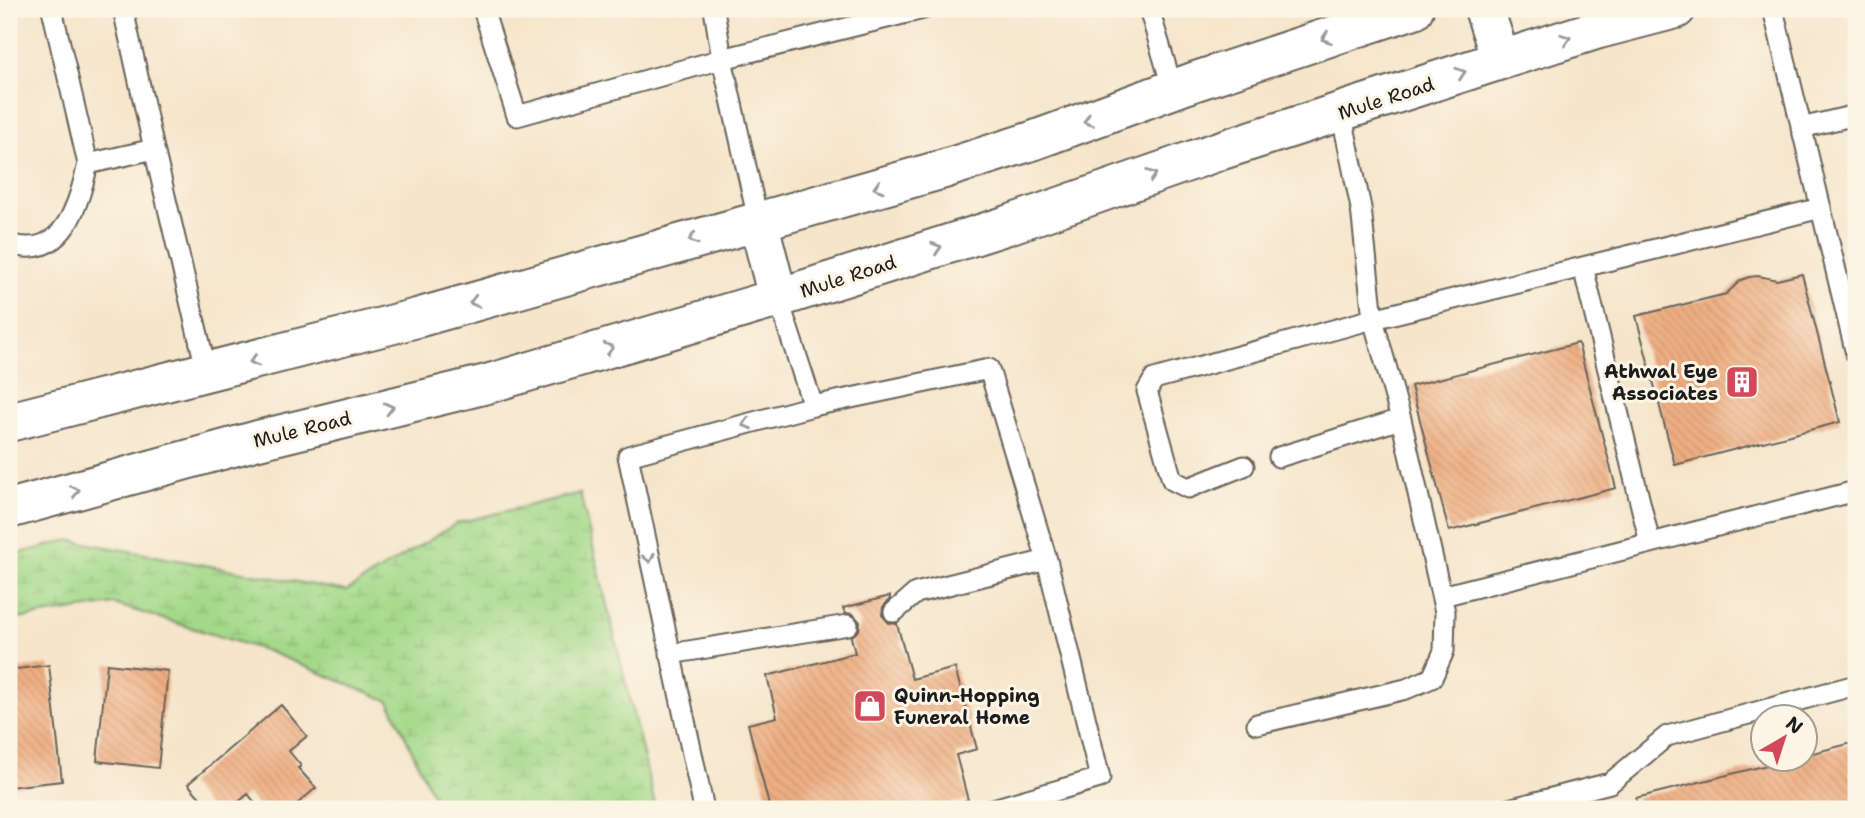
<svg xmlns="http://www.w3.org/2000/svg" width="1865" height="818" font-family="'Shantell Sans',sans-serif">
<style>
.wetland{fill:url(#wetland-marsh);stroke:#607a52;stroke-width:2}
.building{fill:url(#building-back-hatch)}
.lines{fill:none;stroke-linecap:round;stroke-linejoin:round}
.service-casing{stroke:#686259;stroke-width:23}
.secondary-casing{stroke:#686259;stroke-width:42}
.service{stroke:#fff;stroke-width:19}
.secondary{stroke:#fff;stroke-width:38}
.oneway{stroke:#999}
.labels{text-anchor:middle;stroke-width:6;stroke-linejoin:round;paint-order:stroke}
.street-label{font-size:19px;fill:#1c1c1c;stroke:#fcf5e5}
.poi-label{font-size:19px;font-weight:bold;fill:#1c1c1c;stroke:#fcf5e5;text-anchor:end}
</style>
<defs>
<pattern id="wetland-marsh" width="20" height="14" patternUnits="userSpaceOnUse" patternTransform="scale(1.75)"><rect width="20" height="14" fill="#a3d989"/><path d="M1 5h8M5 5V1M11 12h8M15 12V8" fill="none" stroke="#8cba76"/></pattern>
<pattern id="building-back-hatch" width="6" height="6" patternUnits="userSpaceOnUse" patternTransform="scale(1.75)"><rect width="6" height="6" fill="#eeae82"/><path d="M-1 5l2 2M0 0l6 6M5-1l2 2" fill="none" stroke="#cc9570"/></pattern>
</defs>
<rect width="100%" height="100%" fill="#fcf5e5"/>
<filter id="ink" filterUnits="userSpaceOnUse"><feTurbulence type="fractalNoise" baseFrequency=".0143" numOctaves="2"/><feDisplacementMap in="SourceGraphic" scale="14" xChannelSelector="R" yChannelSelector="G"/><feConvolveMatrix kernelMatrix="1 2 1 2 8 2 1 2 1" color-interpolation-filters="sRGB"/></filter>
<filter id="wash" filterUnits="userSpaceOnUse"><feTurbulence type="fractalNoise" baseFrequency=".00686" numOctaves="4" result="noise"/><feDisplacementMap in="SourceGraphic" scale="28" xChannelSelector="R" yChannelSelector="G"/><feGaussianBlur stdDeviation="1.57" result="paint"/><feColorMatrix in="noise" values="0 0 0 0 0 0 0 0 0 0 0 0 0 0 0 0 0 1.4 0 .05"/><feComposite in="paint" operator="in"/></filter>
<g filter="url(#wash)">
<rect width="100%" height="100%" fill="#f5e5cb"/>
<path class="wetland" d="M580,493L656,809H439L389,701L270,652L114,604L9,620V556L69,540L346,591L457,523Z"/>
<g id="blocks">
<path class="building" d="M1802,274L1840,422L1675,465L1636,316L1726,294L1741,280L1749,277L1758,276L1777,280Z
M1578,343L1616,488L1449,531L1411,386Z
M890,596V599L883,607L882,615L889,623L897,624L912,679L955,668L977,749L956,755L968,800L930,809H770L748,724L777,717L767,676L855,653L851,637L859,630L860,622L853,614L845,613L843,608Z
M107,664L168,671L158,768L97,761Z
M49,665L62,781L9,787V670Z
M281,705L307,736L289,751L301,766L298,768L316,788L291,809H260L248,794L230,809H210L188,784Z
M1856,742V809H1637L1636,798L1791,759H1805V755Z"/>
</g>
</g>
<g filter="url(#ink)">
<use href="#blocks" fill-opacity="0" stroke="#686259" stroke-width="2"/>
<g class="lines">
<defs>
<path id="service" d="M52,9L88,164
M123,9L154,149L207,373
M483,9L517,116L722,59L923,9
M714,9L722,59L758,220
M1149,9L1173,90
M1773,9L1856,354
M1801,128L1856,115
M9,244C64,261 78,205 88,164L154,149
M1583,267L1650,543
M778,298L813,406
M1279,457L1401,419
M1244,466L1188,488L1172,480L1147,391L1154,379L1373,319L1821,208
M1442,596L1856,491
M670,654L848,625
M1257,724L1406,689L1432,678L1444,651L1445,612L1401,419L1373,319L1361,208L1341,112
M704,809L628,456L813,406L989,369L1047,560L916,593L894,612
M993,809L1100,778L1047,560
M1509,809L1610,783L1667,736L1856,685"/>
<path id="secondary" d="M1484,9L1501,60
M758,220L778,298
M9,422L417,318L944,169L1032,141L1196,81L1414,9
M9,509L258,440L487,384L778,298L1005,226L1219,151L1501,60L1599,29L1676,9"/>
</defs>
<use href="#service" class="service-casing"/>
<use href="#secondary" class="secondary-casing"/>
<use href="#service" class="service"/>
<use href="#secondary" class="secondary"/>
</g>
<defs><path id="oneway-chevron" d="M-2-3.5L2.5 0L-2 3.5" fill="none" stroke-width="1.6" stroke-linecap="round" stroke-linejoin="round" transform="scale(1.75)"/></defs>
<g class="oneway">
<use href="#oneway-chevron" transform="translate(1326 38) rotate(162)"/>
<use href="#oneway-chevron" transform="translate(1566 39) rotate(-18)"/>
<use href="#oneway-chevron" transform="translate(1461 73) rotate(-18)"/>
<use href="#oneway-chevron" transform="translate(1088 121) rotate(160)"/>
<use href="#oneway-chevron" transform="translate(1152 175) rotate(-19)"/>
<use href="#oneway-chevron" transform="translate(878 187) rotate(164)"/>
<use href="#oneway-chevron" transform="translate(693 239) rotate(164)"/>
<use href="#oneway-chevron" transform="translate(937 248) rotate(-18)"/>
<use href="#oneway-chevron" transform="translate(474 302) rotate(165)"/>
<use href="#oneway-chevron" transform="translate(609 348) rotate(-16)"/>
<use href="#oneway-chevron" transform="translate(254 361) rotate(165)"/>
<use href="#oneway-chevron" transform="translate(389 408) rotate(-14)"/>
<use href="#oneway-chevron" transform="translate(747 424) rotate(165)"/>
<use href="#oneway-chevron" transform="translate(75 491) rotate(-15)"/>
<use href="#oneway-chevron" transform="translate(649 558) rotate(78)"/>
</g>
</g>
<defs>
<symbol id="building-square" viewBox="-11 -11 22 22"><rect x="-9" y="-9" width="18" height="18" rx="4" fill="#d1495b" stroke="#fcf5e5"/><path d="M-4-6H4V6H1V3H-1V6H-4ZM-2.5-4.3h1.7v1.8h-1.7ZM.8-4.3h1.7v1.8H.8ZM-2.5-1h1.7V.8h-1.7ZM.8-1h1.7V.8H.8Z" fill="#fff"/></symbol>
<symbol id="shop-square" viewBox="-11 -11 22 22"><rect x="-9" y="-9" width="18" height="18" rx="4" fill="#d1495b" stroke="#fcf5e5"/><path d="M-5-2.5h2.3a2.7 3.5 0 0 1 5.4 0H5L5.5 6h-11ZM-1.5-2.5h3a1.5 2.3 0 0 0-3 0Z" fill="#fff"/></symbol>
</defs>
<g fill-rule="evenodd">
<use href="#building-square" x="1723" y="363" width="38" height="38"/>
<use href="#shop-square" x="851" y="687" width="38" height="38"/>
</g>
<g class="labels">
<g class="street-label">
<text transform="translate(1386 98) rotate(-18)" y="7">Mule Road</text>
<text transform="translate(848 276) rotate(-18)" y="7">Mule Road</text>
<text transform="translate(302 429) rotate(-14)" y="7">Mule Road</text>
</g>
<g class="poi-label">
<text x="1718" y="378">Athwal Eye<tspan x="1718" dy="22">Associates</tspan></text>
<text x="894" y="702" text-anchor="start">Quinn-Hopping<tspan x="894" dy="22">Funeral Home</tspan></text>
</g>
</g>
<rect width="1865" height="818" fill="none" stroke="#fcf5e5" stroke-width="35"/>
<g transform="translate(1784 738) rotate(39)"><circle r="33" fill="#fcf5e5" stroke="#a29e95" stroke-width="2"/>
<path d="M0-5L12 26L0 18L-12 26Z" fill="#d1495b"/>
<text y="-10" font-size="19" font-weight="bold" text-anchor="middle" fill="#1c1c1c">N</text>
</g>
</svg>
